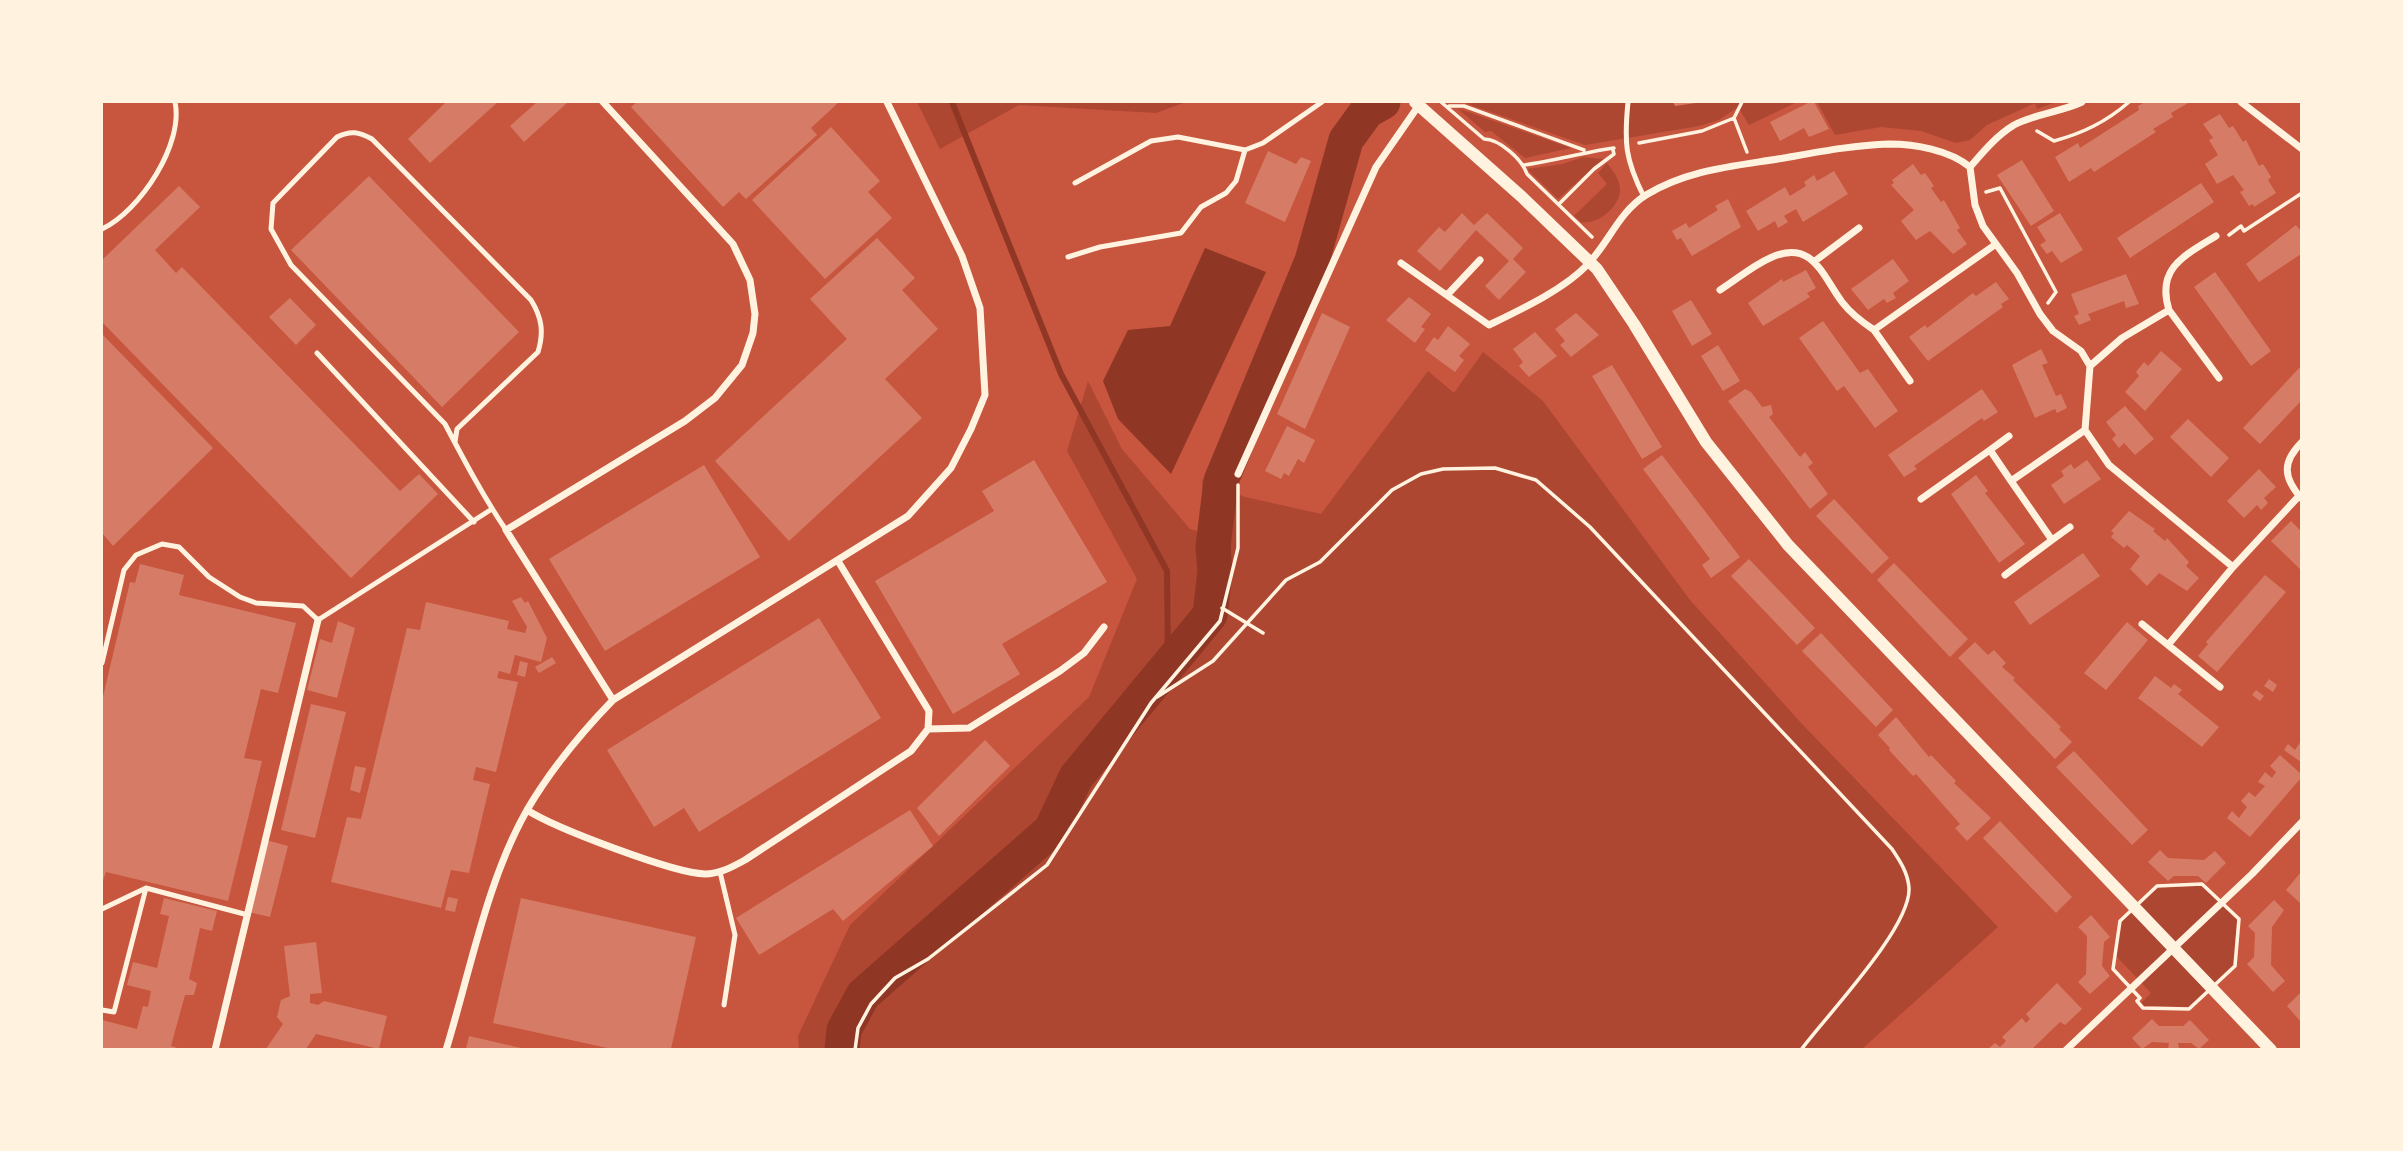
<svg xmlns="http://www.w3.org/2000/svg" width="2403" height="1151" font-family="'Exo 2',sans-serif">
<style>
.green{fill:#ae4732}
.water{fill:#8f3625}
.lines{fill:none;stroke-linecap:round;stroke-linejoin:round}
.stream{stroke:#8f3625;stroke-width:6}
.river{stroke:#8f3625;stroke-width:35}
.building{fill:#d67c66}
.path{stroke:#fff3e0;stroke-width:3.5}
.service{stroke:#fff3e0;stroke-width:5}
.minor{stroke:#fff3e0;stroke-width:7}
.tertiary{stroke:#fff3e0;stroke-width:12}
</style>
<rect width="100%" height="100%" fill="#c8553d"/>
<path class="green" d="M917,102H1186L1156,113L1019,105L940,149Z
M1462,102H1797L1749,125L1738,107L1719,120L1699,126L1585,145Z
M1817,102H2056L2037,109L2035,103L1987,125L1970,140L1956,143L1921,131L1881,127L1835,135Z
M1457,108L1571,148L1525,158L1491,131L1485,132Z
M1583,157L1603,159L1558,199L1527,169L1563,164Z
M1607,163C1613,171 1619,178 1620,188C1621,206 1598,225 1581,222L1574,216L1607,184L1598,173Z
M1483,352L1543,401L1690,600L1803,725L1998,927L1862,1049L799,1050L798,1036L850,925L1089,697L1137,579L1067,451L1088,381L1122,449L1190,529L1204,533L1202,479L1245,497L1321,514L1428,371L1454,393Z
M2202,885L2237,920L2233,965L2189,1007L2144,1006L2141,1003L2151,993L2116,956L2121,922L2157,887Z"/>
<path class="water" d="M1205,248L1266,272L1171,474L1118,419L1103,381L1128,330L1170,326Z"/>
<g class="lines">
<path class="stream" d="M952,102L1061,374L1167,571L1168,667"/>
<path class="river" d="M842,1050L844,1030L863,995L1051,830L1076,777L1210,615L1215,571L1213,547L1221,481L1312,261L1346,140L1367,111L1383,102"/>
</g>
<path class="building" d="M446,102H498L430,163L408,139Z
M537,102H568L524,142L510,126Z
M637,102H839L811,128L817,135L746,199L739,192L723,207L631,107Z
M1673,102H1696V103L1675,106Z
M1810,102H1814L1829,129L1809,137L1804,128L1780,141L1770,122Z
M2145,102H2190L2171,113L2173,117L2153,129L2156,132L2094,172L2091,168L2069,182L2055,157L2078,143L2080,148L2139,110L2138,106Z
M2220,114L2229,128L2233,126L2243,142L2246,140L2259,166L2263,164L2271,177L2268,180L2276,193L2254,207L2253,204L2249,206L2240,192L2244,190L2233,175L2217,184L2205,164L2218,155L2209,140L2213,138L2203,124Z
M831,127L880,181L868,192L892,218L825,279L752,200Z
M1268,151L1296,164L1301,157L1311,161L1285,222L1245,203Z
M2022,160L2054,211L2031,226L1997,175Z
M1913,164L1921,175L1925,173L1934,186L1931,188L1941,202L1944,200L1960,228L1957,230L1967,244L1953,254L1930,231L1916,240L1901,221L1914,210L1891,185L1894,183L1892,180Z
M1834,171L1848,194L1803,222L1796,209L1784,216L1788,222L1778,228L1775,221L1758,231L1746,211L1785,187L1790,196L1806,186L1804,182L1814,175L1817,181Z
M369,176L519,332L442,407L291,250Z
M2201,183L2214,202L2130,258L2117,238Z
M179,186L200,207L155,250L176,273L182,267L400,491L419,474L438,494L351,578L102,322V260Z
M1728,199L1741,227L1692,256L1681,238L1677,240L1672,231L1686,223L1689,228L1718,210L1715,206Z
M1462,213L1474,225L1487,213L1523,248L1513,259L1526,272L1499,300L1485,286L1509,261L1476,230L1440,271L1417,251L1439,227L1445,232Z
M2060,213L2083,250L2061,263L2052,251L2047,254L2040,245L2046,241L2037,227Z
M2296,225L2301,231V254L2259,282L2246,264Z
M877,238L915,278L902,290L938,329L885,379L922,418L789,541L715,461L847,339L810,299Z
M1893,259L1909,281L1893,293L1896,298L1887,303L1884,299L1868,310L1851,289Z
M1806,270L1816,288L1807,293L1810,297L1763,326L1748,303L1782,279L1783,282Z
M2215,272L2271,351L2251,366L2194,287Z
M2126,274L2139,304L2126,308L2124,301L2088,314L2091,320L2079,325L2074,316L2079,314L2071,294Z
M1996,282L2009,299L2001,304L2003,307L1928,361L1909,337L1925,325L1927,328L1973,293L1976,296Z
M1409,297L1431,314L1421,327L1425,329L1415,343L1386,320Z
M290,298L316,325L296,345L269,317Z
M1691,300L1712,334L1692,346L1672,311Z
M1322,313L1350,327L1305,429L1277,414Z
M1576,313L1599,335L1571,357L1560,345L1565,341L1555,329Z
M1823,321L1860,373L1868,369L1898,411L1875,428L1844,386L1837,391L1799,338Z
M1448,326L1470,344L1459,356L1464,360L1455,372L1425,350L1434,337L1438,340Z
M1535,332L1557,356L1529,377L1519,366L1523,362L1513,349Z
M102,334L213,448L113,546L102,533Z
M1718,345L1740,381L1723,391L1701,356Z
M2041,349L2048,363L2042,365L2056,396L2061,394L2067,408L2057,413L2055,409L2035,418L2012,365Z
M2161,351L2182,369L2145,411L2125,392L2139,376L2136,372L2144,362L2148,366Z
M1612,365L1662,447L1642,459L1592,376Z
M2301,366V401L2260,444L2243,428Z
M1745,389L1751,392L1762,407L1771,405L1773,414L1769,417L1800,457L1805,452L1813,463L1808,467L1828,494L1810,509L1728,401Z
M1982,389L1998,412L1984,421L1982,418L1914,466L1917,469L1904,477L1888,455Z
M2125,406L2154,439L2135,455L2124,443L2119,448L2112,439L2116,435L2106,422Z
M2188,419L2229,458L2211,477L2170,437Z
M1287,426L1315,440L1304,463L1298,459L1289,476L1284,473L1281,479L1265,471Z
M1662,455L1740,557L1711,578L1702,565L1710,559L1643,469Z
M1034,460L1107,582L1002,644L1020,674L953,714L875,581L994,511L982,491Z
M2087,460L2101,479L2064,504L2051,485L2064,476L2061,471L2071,464L2074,469Z
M704,465L760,557L605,651L549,559Z
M2259,469L2276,487L2264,498L2268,503L2261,510L2257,505L2244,518L2227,501Z
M1976,475L1988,491L1985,493L2025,544L1999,563L1951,494Z
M1834,499L1889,558L1872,574L1816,516Z
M2129,511L2155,529L2153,531L2165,541L2167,538L2189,562L2186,566L2199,578L2187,591L2159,573L2147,586L2130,569L2140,556L2127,545L2124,548L2111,537L2114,533L2111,531Z
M2291,521L2301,531V570L2271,541Z
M2083,553L2100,576L2030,625L2014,602Z
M1749,559L1815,628L1797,645L1731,576Z
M1894,563L1968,639L1950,657L1877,580Z
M140,564L184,575L179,595L296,623L278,693L261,689L244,758L262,761L228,901L106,872L102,883V701L130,582L135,583Z
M2265,575L2286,592L2217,672L2198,656L2208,644L2206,642Z
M521,597L525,603L528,601L547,638L541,662L515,655L510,674L499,671L497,678L518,682L496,772L476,767L473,780L490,784L469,873L451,870L441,908L331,882L347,817L361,819L407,628L420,630L426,602L509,621L507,629L525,633L527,627L512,601Z
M819,618L881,718L699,832L684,808L654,827L607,750Z
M338,621L355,628L337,698L307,690L320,639L332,643Z
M2127,622L2148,640L2106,690L2084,673Z
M1821,633L1893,710L1876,727L1802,651Z
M1975,642L1988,655L1994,650L2006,663L2002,667L2015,678L2013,680L2061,727L2059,729L2072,742L2055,759L1958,658Z
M552,657L556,663L539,673L535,667Z
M520,661L528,663L525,677L517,675Z
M2155,676L2171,688L2174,684L2182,690L2178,694L2219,727L2202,747L2138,698Z
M2269,679L2277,685L2273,692L2264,686Z
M2256,690L2264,696L2260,701L2252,695Z
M311,704L346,712L315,838L281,830Z
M1896,717L1929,757L1931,755L1956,781L1954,783L1991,818L1967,841L1955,828L1960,824L1916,774L1913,776L1889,750L1890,748L1878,735Z
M985,740L1010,766L939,836L917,808Z
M2301,741V762L2284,750L2288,744L2295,750Z
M2074,751L2148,830L2132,845L2056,767Z
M2280,755L2301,774V778L2250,837L2227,818L2232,811L2239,818L2247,807L2241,801L2249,792L2255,797L2265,786L2258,782L2265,772L2272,778L2276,772L2270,766Z
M355,766L366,768L360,793L350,790Z
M910,810L933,846L843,921L833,909L759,955L736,918Z
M2000,821L2072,897L2056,913L1983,838Z
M266,840L288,846L270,917L248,912Z
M2160,850L2168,858L2204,860L2215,851L2226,863L2206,883L2198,876H2174L2168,881L2148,862Z
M2301,872V904L2286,890Z
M448,897L458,899L455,912L445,910Z
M164,898L217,911L212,931L200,928L189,979L197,983L194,995H185L171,1046L181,1049H102V1020L137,1029L143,1006L148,1007L151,991L127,985L133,962L157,968L169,916L160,914Z
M521,898L696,937L671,1049H612L493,1023Z
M2274,900L2284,910L2272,927L2271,965L2285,981L2273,992L2247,964L2254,957L2255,933L2248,926Z
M2091,915L2110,937L2104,942L2102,966L2110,976L2090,994L2078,982L2086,974L2087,936L2078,927Z
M316,942L322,993L310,994V1003L318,1005L324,1001L387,1016L379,1049L316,1034L306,1049H266L283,1024L277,1017L281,1000L290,996L284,946Z
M2057,983L2082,1009L2065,1025L2060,1022L2032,1049H1988L1995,1043L2000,1047L2006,1041L2002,1037L2022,1018L2026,1023L2030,1019L2026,1014Z
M2301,992V1022L2287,1006Z
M2152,1019L2159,1026H2183L2190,1020L2209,1040L2199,1049L2191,1043H2178L2179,1049H2168L2169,1043L2152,1042L2142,1049L2132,1038Z
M469,1036L521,1048V1049H466Z"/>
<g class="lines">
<path class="path" d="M1441,102L1484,139C1499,139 1522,159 1527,174L1592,237
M1449,106H1464L1584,150
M1734,118L1747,152
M2037,131L2054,141C2083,133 2106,122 2129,102
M1639,143L1702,131L1734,118L1742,102
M1524,165C1555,161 1584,152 1614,148
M1986,192L2000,188L2056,292L2048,303
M1559,204L1594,169L1614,154L1613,150
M2229,235L2241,226L2244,231L2302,193
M1222,608L1263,633
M1157,697L1213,661L1286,580L1320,562L1392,490L1421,474L1443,469L1495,468L1536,480L1590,527L1892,849C1900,861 1908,873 1909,888C1911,928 1826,1016 1801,1050
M2202,884L2239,919L2235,966L2189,1009L2143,1008L2137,1001L2140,998L2113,969L2120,921L2157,886Z
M855,1050L858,1028L871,1004L895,978L928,959L1047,865L1151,703L1220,621L1238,548V485"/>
<path class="service" d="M1628,102C1624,143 1625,159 1644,197
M1075,183L1151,141L1178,137L1245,150L1263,143L1322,102
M102,229C140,211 184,144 175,102
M1068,257L1100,247L1181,233L1201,207L1226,193L1236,181L1245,150
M317,353L474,522
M455,442L457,429L538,352C544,332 542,318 531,300L372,139C359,132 351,130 337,137L273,203L271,229L291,265L445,424C464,460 483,496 506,530
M102,663L124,570L136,555L162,544L179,547L209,577L240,597L256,603L303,606L318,620L492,509
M720,872L735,935L724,1005
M102,909L146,888L248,915
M102,1010L114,1012L146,888"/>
<path class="minor" d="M603,102L733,244L750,280L755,314L753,333L742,365L715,398L685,421L506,530L613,700
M2241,102L2302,149
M1970,167C1983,152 1996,136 2014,125C2034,114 2061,112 2082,102
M1815,261L1859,228
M1401,263L1489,325C1520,310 1565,289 1588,264C1609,242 1619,212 1646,195C1688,169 1736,166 1784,158C1818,152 1854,145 1889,144C1915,144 1949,150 1970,167L1975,205L1983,226L2017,273L2040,314L2053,331L2081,351L2090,366L2085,430L2109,465L2233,567
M1720,290C1736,280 1752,266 1770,258C1812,238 1822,275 1842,302C1851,314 1862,322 1874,330L1996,244
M1448,294L1480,260
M2169,310L2219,378
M1874,330L1910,381
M2090,366L2122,338L2169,310C2156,268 2184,256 2216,236
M2009,436L1990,450L2011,481L2085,430
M1238,474L1376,167L1419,105
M2011,481L2052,540L2070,527
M2301,498C2283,477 2282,462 2302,442
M1921,499L1990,450
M2005,575L2052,540
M2142,624L2220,687
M2168,645L2233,567L2299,496
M928,729L969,728L1060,671L1084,653L1104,627
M527,810C555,828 673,873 705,874C720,874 732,867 745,860L911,751L928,729L929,711L838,561
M215,1050L318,620
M446,1050C470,972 487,880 527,810C551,769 581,733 613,700L908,516L951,468L971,429L985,395L980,308L962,256L887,102
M2066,1050L2252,874L2302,822"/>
<path class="tertiary" d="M1415,102L1522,197L1597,269L1634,324L1706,442L1788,545L2271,1050"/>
</g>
<rect width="2403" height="1151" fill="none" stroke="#fff3e0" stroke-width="206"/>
</svg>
